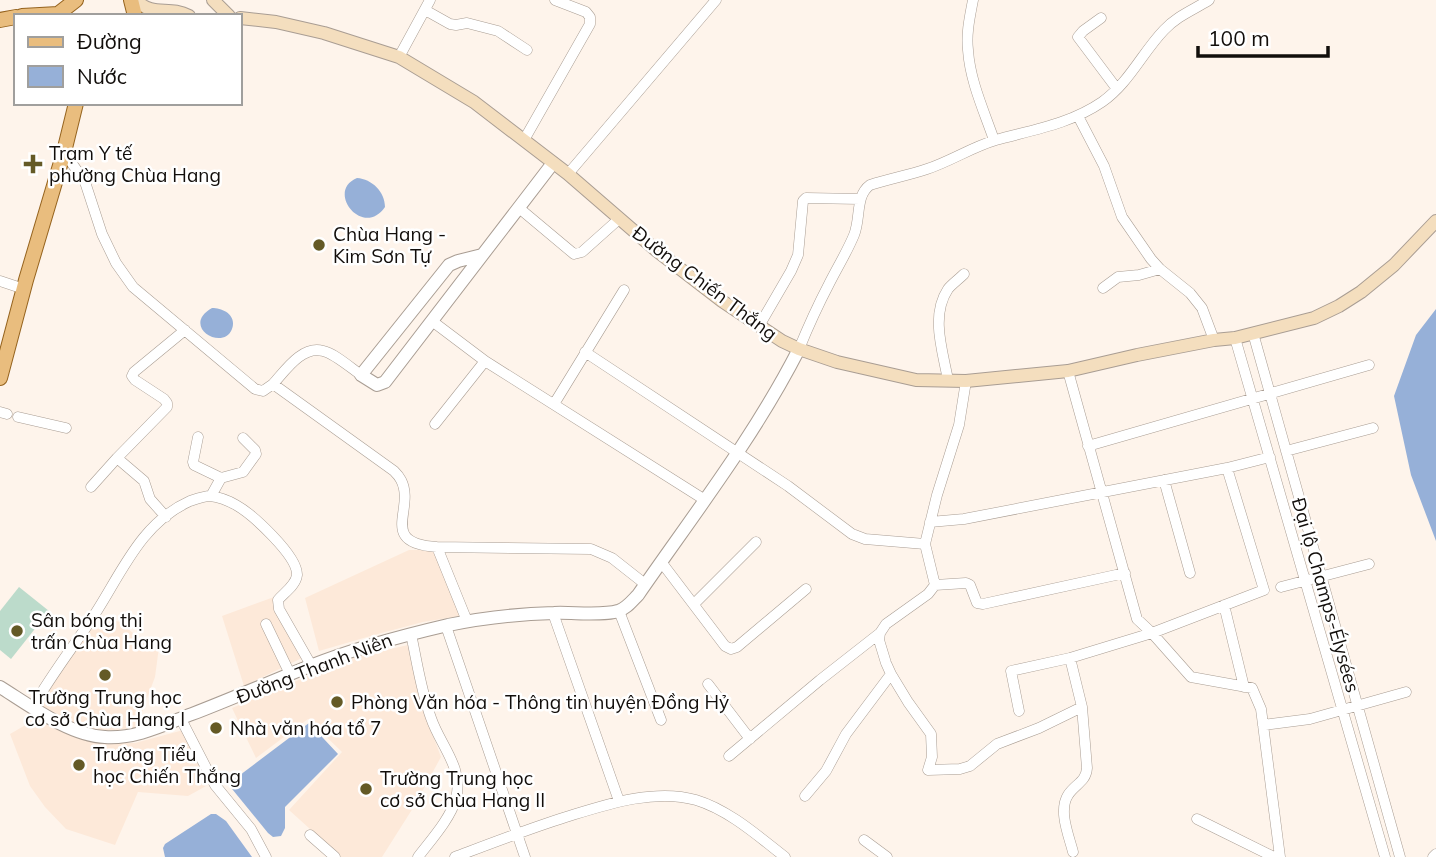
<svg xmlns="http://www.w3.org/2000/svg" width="1436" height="857" font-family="Mulish,sans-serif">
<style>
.built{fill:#fde9d9}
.green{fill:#bcdbcb}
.water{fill:#96b0d8}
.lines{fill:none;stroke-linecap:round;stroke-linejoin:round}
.minor-casing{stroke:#a99d93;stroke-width:11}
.tertiary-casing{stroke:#a99d93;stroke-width:14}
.secondary-casing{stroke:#a99d93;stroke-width:14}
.primary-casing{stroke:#95631e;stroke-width:16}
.minor{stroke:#fff;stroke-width:10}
.tertiary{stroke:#fff;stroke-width:12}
.secondary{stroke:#f4debe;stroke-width:12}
.primary{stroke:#e9bd7e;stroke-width:14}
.poi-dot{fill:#645a26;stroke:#fff;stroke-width:2.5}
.labels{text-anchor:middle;stroke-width:5;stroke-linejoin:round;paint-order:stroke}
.poi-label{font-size:19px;fill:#120e0b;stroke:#fff;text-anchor:start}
.street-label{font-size:19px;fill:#120e0b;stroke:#fff}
</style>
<rect width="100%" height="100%" fill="#fef4eb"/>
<path class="built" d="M409,550H420L439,552L460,616L423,622L374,635L319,651L305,598Z
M274,597L302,658L244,686L222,616Z
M98,616L120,622L140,639L159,647L155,677L136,728L91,732L59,718L38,704Z
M408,645L421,704L441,757L413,808L382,857H341L289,810L342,752L308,719L256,758L232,708L351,658Z
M36,719L72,736L115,743H135L191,728L217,780L188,796L138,792L115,845L66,829L45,807L30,786L10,734Z"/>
<path class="green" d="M19,587L49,611L11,659L0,650V611Z"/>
<path class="water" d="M357,178C372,179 385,192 385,207C363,239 325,191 357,178Z
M212,308C223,308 237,315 232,329C223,352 180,326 212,308Z
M1436,309V541L1411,475L1394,396L1416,335Z
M309,723L338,754L285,807V828L281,836L273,837L268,833L228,784Z
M211,814H216L226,821L252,857H165L163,848L165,844Z"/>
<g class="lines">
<defs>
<path id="minor" d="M973,0C970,16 966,33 968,50C970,81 984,111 994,140
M425,10L450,24L456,25L467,23L498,31L527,50
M1101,18L1083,31L1078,37L1117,89
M399,57L430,0
M1078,116L1104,166L1122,217L1151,259L1160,269L1190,293L1202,308L1214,340
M524,140L590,24V17L586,12L555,0
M64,152L85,182L102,234L116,263L133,287L255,389L263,391L273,384L394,471C395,472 400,478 401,480C416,509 377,543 437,547L591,549L612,558L645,584
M568,174L716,0
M519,208L574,254L582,252L619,219
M0,281L24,289
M1103,288L1118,277L1139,275L1160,269
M432,321L485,361L705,500
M759,326L791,271L798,255L803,201L806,198L860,199
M1253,333L1400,857
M1235,338L1385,857
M799,349C808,327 818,305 829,284C837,268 847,252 854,235C861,218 855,196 870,185C889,179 909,175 927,169C951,161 972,147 996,140C1032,130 1070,124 1102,102C1129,83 1142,53 1164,30C1177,16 1193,10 1209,0
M585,352L788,486L852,534L865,539L925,544
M1068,371L1137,619L1152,633L1191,677L1252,688L1261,709L1280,857
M948,380C943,352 930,316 948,289C952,284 959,279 964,274
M966,381L959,425L937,495L925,544L935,585L928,594L886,624L880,633L879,640L886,663L891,674L908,702L931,734L932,757L928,770L960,769L970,766L997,744L1039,728L1082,707
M273,384C285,371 302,345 323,351C334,353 351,368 361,375
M554,404L624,290
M0,412L7,414
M18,417L66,428
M435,424L485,361
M198,437L193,462L194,465L221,478L211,496
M1088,446L1369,365
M1286,451L1373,428
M117,458L144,481L150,499L166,517
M221,478L243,472L256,454L255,450L243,438
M1164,480L1190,573
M91,487L117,458L167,407V403L164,399L135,380L132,376L134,372L185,330
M930,522L964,519L1227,468L1270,457
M437,547L467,621
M662,563L725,646L731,649L737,647L806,589
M935,585L966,583L970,585L977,603L983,604L1125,573
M1281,587L1369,564
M694,604L756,542
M1224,605L1244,687
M619,611L661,720
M553,613L619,801
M266,624L290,674
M446,626L525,857
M411,634C417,662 421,691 431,718C440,745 464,768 456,798C451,818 431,840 418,857
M1070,658L1082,707L1087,768C1086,782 1075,784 1068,795C1058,811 1069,836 1073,852
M708,684L750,739
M33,707C50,677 70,651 89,623C119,580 138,524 190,501C196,499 204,496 210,496C218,497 229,501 236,505C252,514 298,556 297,575C296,585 284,593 278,600L279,609L311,665
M1019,711L1011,671L1070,658L1152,633L1264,590L1227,468
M181,719L215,785L251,829L266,857
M1263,725L1310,719L1406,692
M729,756L820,680L880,633
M805,796L826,771L846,734L891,674
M1197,819L1274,857
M310,835L335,857
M864,840L887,857
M455,857C492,843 528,829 566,817C605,805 654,788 696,800C729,810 758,836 785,857
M1433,857L1436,854"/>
<path id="tertiary" d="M482,255L458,261L449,265L361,375L377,385L385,382L553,163
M0,687C29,705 70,736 105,737C136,739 163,725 192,714C231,699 270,682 310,666C355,648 401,636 448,625C482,618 518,614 554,613C571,612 603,616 618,611C626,609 632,601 638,595C694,514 754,437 799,349"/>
<path id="secondary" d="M136,0C153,18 169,5 189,16
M213,0L229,16
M240,18L276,22L324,33L399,57L474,102L568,174L657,251L722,301L782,341L799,349L837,362L916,380L966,381L1068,371L1137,355L1214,340L1235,338L1314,318L1339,306L1361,292L1394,265L1436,221"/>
<path id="primary" d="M131,0L135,16
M22,16L58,14L76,0
M0,20L16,17
M0,378L26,280L64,152L76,103"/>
</defs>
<use href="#minor" class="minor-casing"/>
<use href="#tertiary" class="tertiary-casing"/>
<use href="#secondary" class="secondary-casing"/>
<use href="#primary" class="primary-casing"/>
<use href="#minor" class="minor"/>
<use href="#tertiary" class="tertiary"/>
<use href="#secondary" class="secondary"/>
<use href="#primary" class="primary"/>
</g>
<g class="poi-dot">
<path d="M29.5 153.5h7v7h7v7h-7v7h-7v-7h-7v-7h7z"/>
<circle cx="319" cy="245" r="7"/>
<circle cx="17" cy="631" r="7"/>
<circle cx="105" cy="675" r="7"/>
<circle cx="337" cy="702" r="7"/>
<circle cx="216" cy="728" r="7"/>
<circle cx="79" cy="765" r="7"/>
<circle cx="366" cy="789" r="7"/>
</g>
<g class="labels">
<g class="poi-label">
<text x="49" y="160">Trạm Y tế<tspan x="49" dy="22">phường Chùa Hang</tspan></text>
<text x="333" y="241">Chùa Hang -<tspan x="333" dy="22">Kim Sơn Tự</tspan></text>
<text x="31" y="627">Sân bóng thị<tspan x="31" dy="22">trấn Chùa Hang</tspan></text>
<text x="105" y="704" text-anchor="middle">Trường Trung học<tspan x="105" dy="22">cơ sở Chùa Hang I</tspan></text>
<text x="351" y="709">Phòng Văn hóa - Thông tin huyện Đồng Hỷ</text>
<text x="230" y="735">Nhà văn hóa tổ 7</text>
<text x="93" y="761">Trường Tiểu<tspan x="93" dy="22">học Chiến Thắng</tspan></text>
<text x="380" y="785">Trường Trung học<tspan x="380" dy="22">cơ sở Chùa Hang II</tspan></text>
</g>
<g class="street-label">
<text transform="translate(705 283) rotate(37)" y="7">Đường Chiến Thắng</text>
<text transform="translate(1326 595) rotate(74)" y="7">Đại lộ Champs-Élysées</text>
<text transform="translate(314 668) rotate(-21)" y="7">Đường Thanh Niên</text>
</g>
</g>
<rect x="14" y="14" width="228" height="91" fill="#ffffff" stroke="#a09f9d" stroke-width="2"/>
<rect x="28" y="37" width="35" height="10" fill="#e9bd7e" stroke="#a09f9d" stroke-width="2"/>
<text x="77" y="49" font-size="21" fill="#120e0b">Đường</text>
<rect x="28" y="66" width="35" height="21" fill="#96b0d8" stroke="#a09f9d" stroke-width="2"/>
<text x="77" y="84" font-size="21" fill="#120e0b">Nước</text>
<path d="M1198 46v10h130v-10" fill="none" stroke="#120e0b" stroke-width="3.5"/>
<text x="1208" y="46" font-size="21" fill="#120e0b" stroke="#ffffff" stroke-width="5" paint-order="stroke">100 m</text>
</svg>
